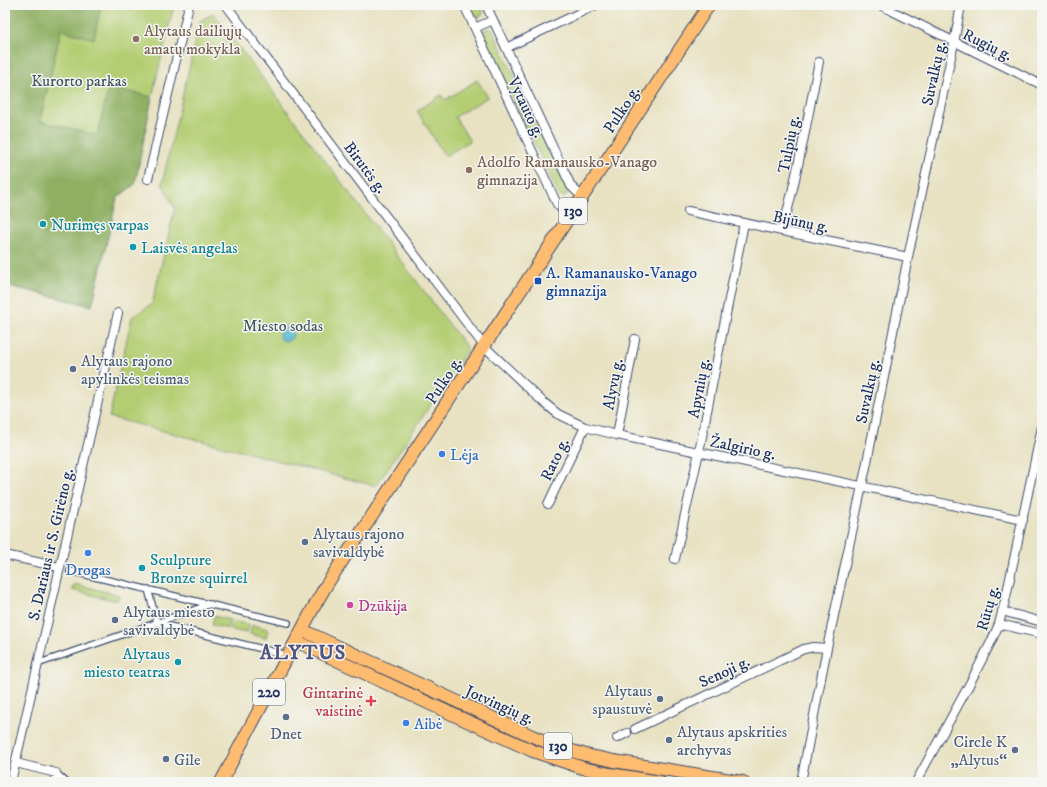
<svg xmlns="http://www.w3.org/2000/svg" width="1047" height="787" font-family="'IM FELL DW Pica',serif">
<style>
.green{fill:#b4cd72;stroke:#687e68}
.forest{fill:#8fb064;stroke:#557061}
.water{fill:#54bad3;stroke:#387498}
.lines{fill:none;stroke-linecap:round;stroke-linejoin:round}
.pedestrian-casing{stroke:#3a4a6d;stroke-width:8}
.minor-casing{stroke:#3a4a6d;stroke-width:10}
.primary-casing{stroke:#3a4a6d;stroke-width:14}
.pedestrian{stroke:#fff;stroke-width:5.5}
.minor{stroke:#fff;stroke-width:8}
.primary{stroke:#fdbc70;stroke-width:12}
.education-dot{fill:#8d6e63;stroke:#f6f6f2;stroke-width:1.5}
.culture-dot{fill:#0f9aa8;stroke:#f6f6f2;stroke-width:1.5}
.transit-dot{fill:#1a4fb4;stroke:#f6f6f2;stroke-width:1.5}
.service-dot{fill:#5c6f8a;stroke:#f6f6f2;stroke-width:1.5}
.shop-dot{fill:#3f7fe0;stroke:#f6f6f2;stroke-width:1.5}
.hotel-dot{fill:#d1479c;stroke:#f6f6f2;stroke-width:1.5}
.health-dot{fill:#e0444e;stroke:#f6f6f2;stroke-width:1.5}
.labels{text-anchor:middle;stroke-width:3;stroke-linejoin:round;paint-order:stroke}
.shield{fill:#f6f6f2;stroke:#5d6b8a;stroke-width:1}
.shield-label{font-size:15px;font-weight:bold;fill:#1b2f5e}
.education-label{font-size:16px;fill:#785e54;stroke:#f6f6f2;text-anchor:start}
.street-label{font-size:16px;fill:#1b2f5e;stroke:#f6f6f2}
.park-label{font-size:16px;fill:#415663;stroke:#f6f6f2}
.culture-label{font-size:16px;fill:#0d838f;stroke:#f6f6f2;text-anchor:start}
.transit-label{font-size:16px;fill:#164399;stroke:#f6f6f2;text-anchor:start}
.service-label{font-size:16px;fill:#4e5e75;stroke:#f6f6f2;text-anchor:start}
.shop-label{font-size:16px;fill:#366cbe;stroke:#f6f6f2;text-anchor:start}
.hotel-label{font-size:16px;fill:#b23c85;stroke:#f6f6f2;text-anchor:start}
.health-label{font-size:16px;fill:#be3a42;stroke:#f6f6f2;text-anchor:end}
.district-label{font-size:20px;font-weight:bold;letter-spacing:1px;fill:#52547f;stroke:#f6f6f2}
</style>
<rect width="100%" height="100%" fill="#f6f6f2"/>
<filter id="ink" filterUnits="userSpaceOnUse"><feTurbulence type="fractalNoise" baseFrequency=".025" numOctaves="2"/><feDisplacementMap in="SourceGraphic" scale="8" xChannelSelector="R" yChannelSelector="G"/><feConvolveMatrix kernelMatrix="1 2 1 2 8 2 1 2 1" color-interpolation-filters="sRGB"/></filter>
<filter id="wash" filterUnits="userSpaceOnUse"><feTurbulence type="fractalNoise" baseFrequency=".012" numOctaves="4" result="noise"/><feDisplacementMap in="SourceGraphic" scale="16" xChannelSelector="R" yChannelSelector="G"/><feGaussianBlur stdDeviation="0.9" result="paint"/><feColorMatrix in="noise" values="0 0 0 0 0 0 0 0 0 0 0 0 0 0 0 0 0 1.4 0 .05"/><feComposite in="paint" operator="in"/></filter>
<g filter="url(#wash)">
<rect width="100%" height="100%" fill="#e8e2c2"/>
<path class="green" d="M5,5H174L152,97L135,184L117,198L92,306L5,285Z
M469,5H480L483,12V14L480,17H476L474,16Z
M213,13L468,349L376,486L109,417L132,317L152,304L175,208L162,184L200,21Z
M486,29H492L568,190L567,195L564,197L560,196L558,193L482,33L483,31Z
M477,80L488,97L455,117L470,141L445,156L417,111L441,95L445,100Z
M74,584L119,595L117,601L72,590Z
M214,616L230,620L228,629L212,625Z
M233,621L249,625L247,633L231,630Z
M252,625L268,629L266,638L250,634Z"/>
<path class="forest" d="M5,5H101L94,39L61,30L40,121L97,135L109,87L152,97L135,184L117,198L92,306L5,285Z"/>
<path class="water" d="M279 334a7 7 0 1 1 14 0a7 7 0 1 1-14 0Z"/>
</g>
<g filter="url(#ink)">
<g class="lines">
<defs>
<path id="pedestrian" d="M70,571L288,623
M148,589L157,623L283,654
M37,664L211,604
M56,773L66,782"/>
<path id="minor" d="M226,5L484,346L542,401L558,414L585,427L617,435L1023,520
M464,5L557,204L563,211L570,215
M486,5L571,186L577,192L583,196
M880,5L1042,85
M475,28L493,20
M506,48L596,5
M148,179L189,5
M688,211L782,231L908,257
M782,231C798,176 807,119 819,62
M617,435L635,339
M548,504L585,427
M5,555L59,567
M675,559L699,452L744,223
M1002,611L1042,622
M999,624L1042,634
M635,729L804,649L813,647L827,648
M617,738L627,733
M16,763L56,773L54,782
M11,782L118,313
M801,782L827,648L865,472L908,257L954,43L961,5
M916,782L969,685L991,642L999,624L1006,597L1042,427"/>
<path id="primary" d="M302,630L532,736L562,748L586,755L614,761L743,782
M296,641L441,709L533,751L583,768L610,774L660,782
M221,782L316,603L327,584L709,5"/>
</defs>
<use href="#pedestrian" class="pedestrian-casing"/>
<use href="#minor" class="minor-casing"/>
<use href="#primary" class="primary-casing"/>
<use href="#pedestrian" class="pedestrian"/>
<use href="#minor" class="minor"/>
<use href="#primary" class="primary"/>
</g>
</g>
<g class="education-dot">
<circle cx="136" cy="39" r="4"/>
<circle cx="469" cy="170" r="4"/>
</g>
<g class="culture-dot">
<circle cx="43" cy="224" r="4"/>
<circle cx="133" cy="247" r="4"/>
<circle cx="142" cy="568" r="4"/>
<circle cx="178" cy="662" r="4"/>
</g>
<rect class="transit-dot" x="534" y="277" width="8" height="8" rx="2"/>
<g class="service-dot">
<circle cx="73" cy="369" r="4"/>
<circle cx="305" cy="542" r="4"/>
<circle cx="115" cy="620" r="4"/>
<circle cx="660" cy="699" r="4"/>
<circle cx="286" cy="717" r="4"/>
<circle cx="669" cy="740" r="4"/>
<circle cx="1015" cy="750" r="4"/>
<circle cx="166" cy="759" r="4"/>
</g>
<g class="shop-dot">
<circle cx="442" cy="454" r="4"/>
<circle cx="88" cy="553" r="4"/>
<circle cx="406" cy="723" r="4"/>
</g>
<circle class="hotel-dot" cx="350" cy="605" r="4"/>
<path class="health-dot" d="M369 695h4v4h4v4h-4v4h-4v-4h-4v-4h4z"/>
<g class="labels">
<g class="shield">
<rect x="559" y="198" width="28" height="26" rx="3"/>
<rect x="253" y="679" width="32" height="26" rx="3"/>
<rect x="544" y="733" width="28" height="26" rx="3"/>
</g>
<g class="shield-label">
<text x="573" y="216">130</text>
<text x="269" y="697">220</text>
<text x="558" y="751">130</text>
</g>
<g class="education-label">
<text x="144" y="36">Alytaus dailiųjų<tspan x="144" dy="18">amatų mokykla</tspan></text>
<text x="477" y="167">Adolfo Ramanausko-Vanago<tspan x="477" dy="18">gimnazija</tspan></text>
</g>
<g class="street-label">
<text transform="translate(988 44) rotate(26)" y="6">Rugių g.</text>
<text transform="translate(933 73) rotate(-78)" y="6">Suvalkų g.</text>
<text transform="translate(527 107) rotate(65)" y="6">Vytauto g.</text>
<text transform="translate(621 109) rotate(-57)" y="6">Pulko g.</text>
<text transform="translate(788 144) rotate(-79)" y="6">Tulpių g.</text>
<text transform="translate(366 167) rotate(53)" y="6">Birutės g.</text>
<text transform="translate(801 221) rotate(12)" y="6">Bijūnų g.</text>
<text transform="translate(443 380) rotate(-57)" y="6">Pulko g.</text>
<text transform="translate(612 384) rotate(-79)" y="6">Alyvų g.</text>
<text transform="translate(698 388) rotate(-79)" y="6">Apynių g.</text>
<text transform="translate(867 391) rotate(-78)" y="6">Suvalkų g.</text>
<text transform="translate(743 447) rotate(12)" y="6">Žalgirio g.</text>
<text transform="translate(554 459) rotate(-64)" y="6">Rato g.</text>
<text transform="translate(50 544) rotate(-77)" y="6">S. Dariaus ir S. Girėno g.</text>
<text transform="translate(987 608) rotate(-74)" y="6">Rūtų g.</text>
<text transform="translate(724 671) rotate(-25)" y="6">Senoji g.</text>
<text transform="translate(500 704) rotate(24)" y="6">Jotvingių g.</text>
</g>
<g class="park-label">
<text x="79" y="86">Kurorto parkas</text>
<text x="283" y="331">Miesto sodas</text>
</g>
<g class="culture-label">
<text x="51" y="230">Nurimęs varpas</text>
<text x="141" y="253">Laisvės angelas</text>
<text x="150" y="565">Sculpture<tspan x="150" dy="18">Bronze squirrel</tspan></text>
<text x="170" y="659" text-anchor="end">Alytaus<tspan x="170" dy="18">miesto teatras</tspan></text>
</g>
<g class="transit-label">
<text x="546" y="278">A. Ramanausko-Vanago<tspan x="546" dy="18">gimnazija</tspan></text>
</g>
<g class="service-label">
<text x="81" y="366">Alytaus rajono<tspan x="81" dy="18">apylinkės teismas</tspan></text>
<text x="313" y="539">Alytaus rajono<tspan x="313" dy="18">savivaldybė</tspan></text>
<text x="123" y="617">Alytaus miesto<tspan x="123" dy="18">savivaldybė</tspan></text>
<text x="652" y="696" text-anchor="end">Alytaus<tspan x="652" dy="18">spaustuvė</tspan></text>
<text x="677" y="737">Alytaus apskrities<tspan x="677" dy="18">archyvas</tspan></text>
<text x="286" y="739" text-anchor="middle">Dnet</text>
<text x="1007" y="747" text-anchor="end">Circle K<tspan x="1007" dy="18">„Alytus“</tspan></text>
<text x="174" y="765">Gile</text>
</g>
<g class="shop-label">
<text x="450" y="460">Lėja</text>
<text x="88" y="575" text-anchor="middle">Drogas</text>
<text x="414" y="729">Aibė</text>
</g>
<g class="hotel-label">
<text x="358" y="611">Dzūkija</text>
</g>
<g class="health-label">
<text x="363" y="698">Gintarinė<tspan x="363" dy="18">vaistinė</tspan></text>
</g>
<g class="district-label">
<text x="303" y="659">ALYTUS</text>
</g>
</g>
<rect width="1047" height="787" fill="none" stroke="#f6f6f2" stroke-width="20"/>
</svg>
